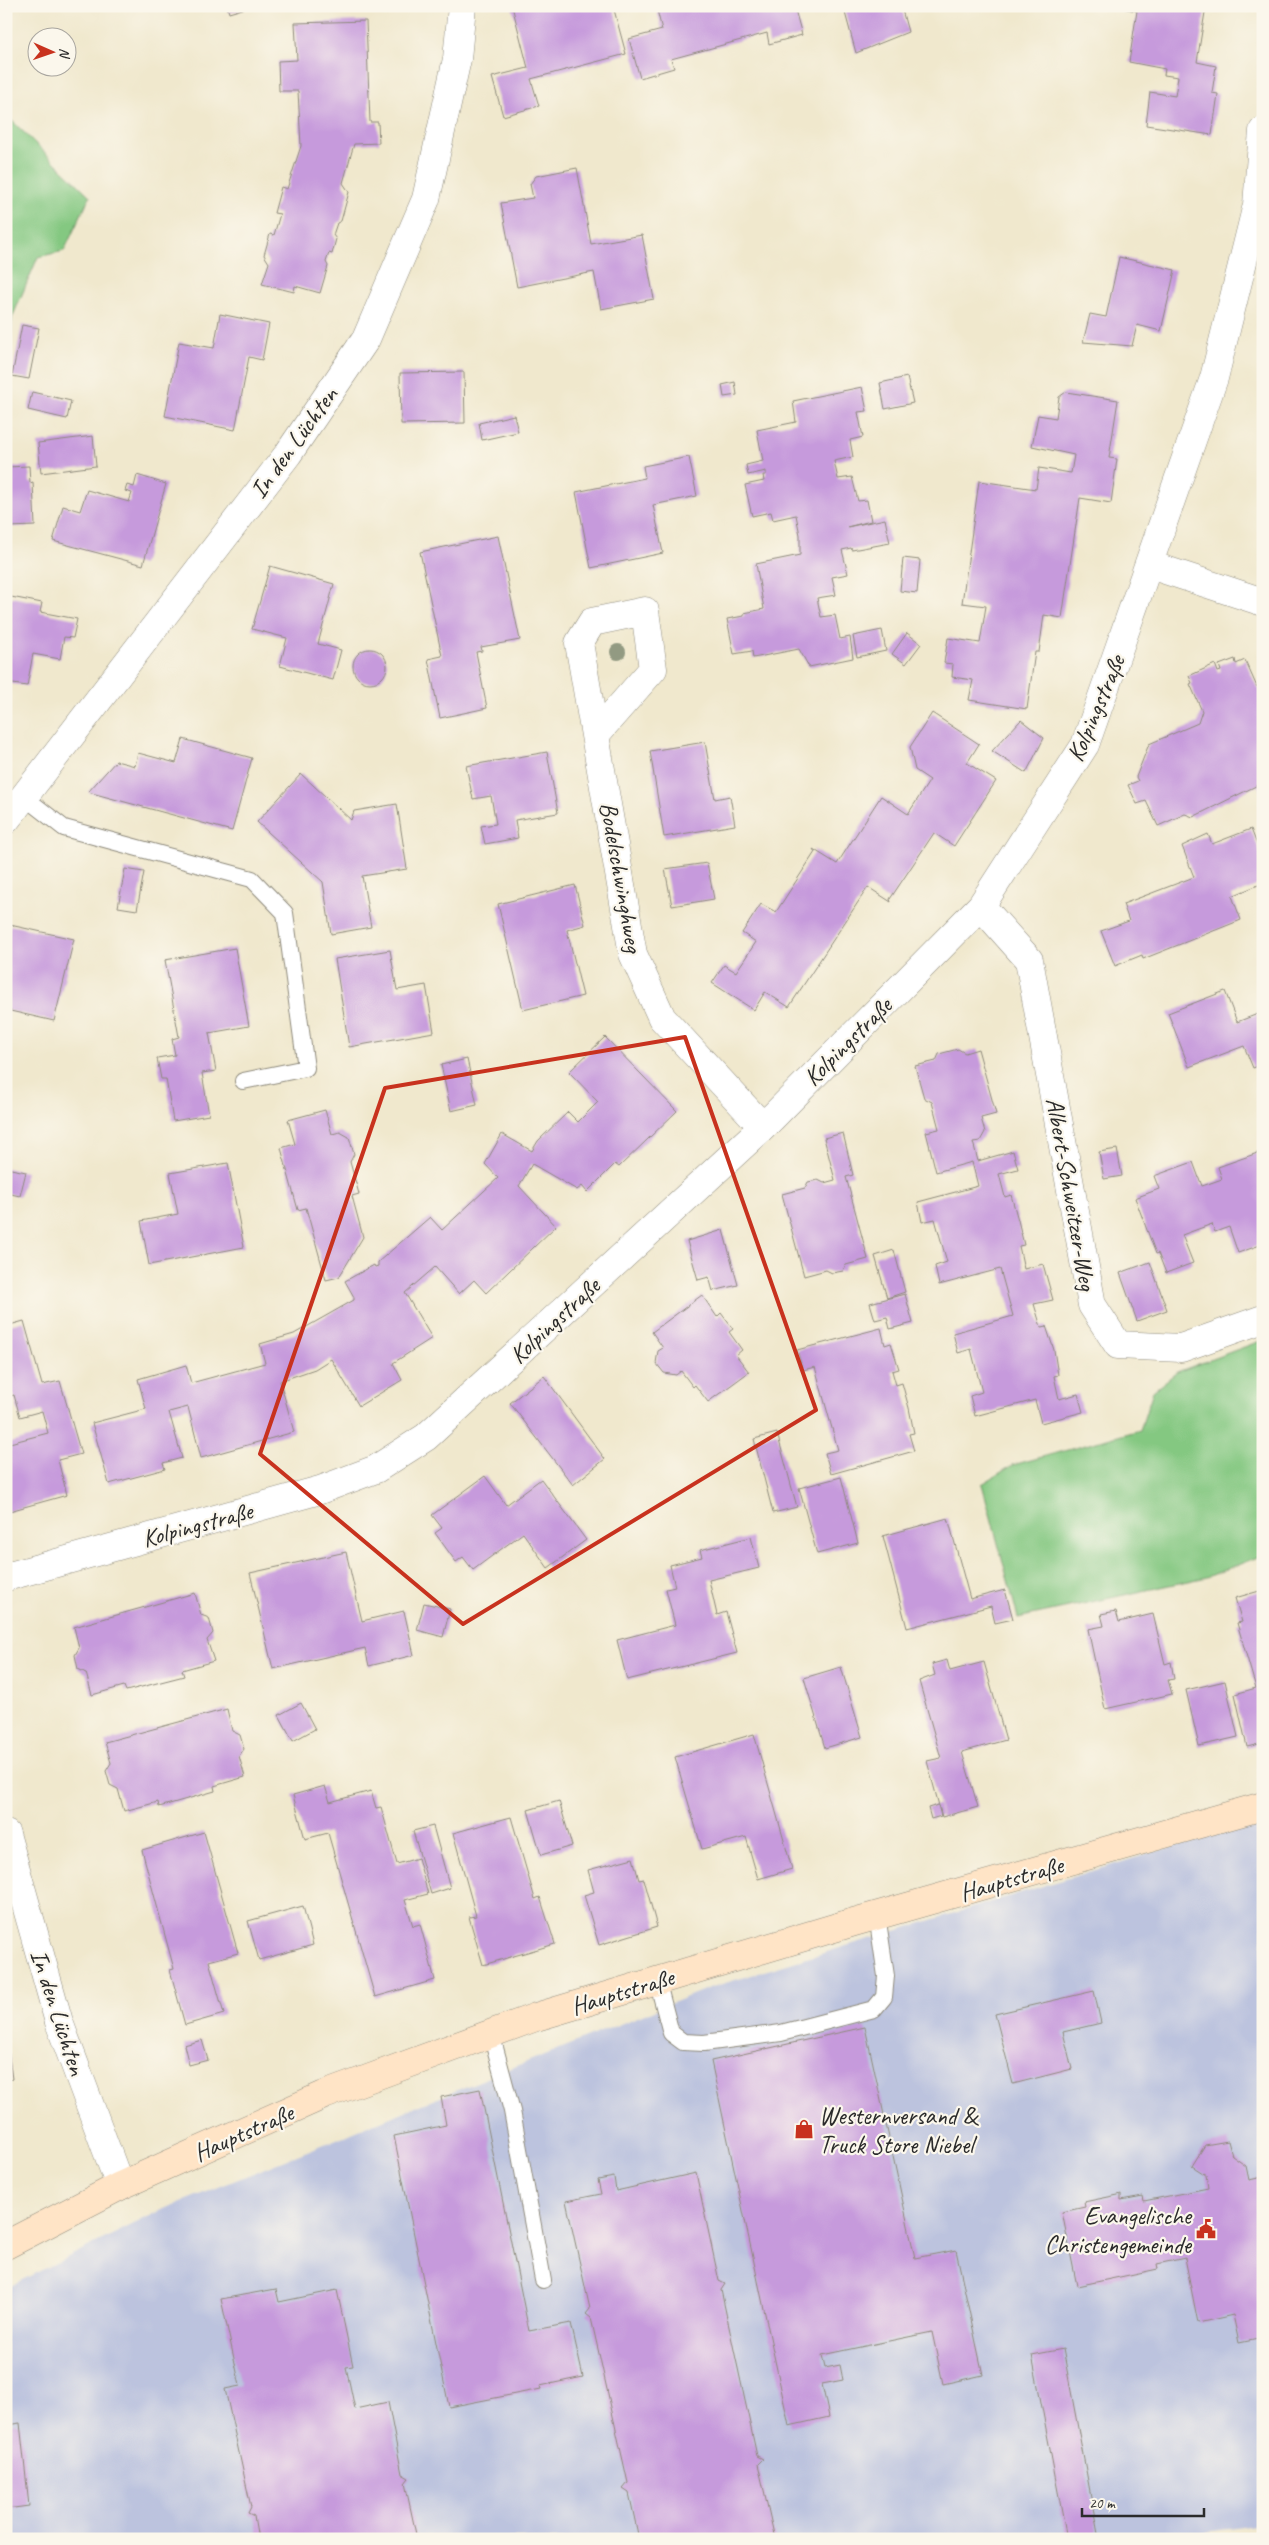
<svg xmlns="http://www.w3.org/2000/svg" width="1269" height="2545" font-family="Caveat,sans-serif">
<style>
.industrial{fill:#bcc3de}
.green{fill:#84c881;stroke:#587a56}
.building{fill:#c69adc}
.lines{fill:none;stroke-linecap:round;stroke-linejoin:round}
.service-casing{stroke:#8e8a7c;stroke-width:18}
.minor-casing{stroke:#8e8a7c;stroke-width:29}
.secondary-casing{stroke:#8e8a7c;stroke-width:29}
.service{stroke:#fff;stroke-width:16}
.minor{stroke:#fff;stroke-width:28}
.secondary{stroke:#ffe4c6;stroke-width:28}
.tree{fill:#929a82}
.marked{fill:none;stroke:#c8321e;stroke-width:4;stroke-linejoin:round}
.labels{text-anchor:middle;stroke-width:4.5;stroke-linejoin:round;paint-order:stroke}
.street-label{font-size:25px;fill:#2b2b2b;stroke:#fbf7ec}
.poi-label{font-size:25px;fill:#2b2b2b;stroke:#fbf7ec;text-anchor:start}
</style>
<rect width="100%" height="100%" fill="#fbf7ec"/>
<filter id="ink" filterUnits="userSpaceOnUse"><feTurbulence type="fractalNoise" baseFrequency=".02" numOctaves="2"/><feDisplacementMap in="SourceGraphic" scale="10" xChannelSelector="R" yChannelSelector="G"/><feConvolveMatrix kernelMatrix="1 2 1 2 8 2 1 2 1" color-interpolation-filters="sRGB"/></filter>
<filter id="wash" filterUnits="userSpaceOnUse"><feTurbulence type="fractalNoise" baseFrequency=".0096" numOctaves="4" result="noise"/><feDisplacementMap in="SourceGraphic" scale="20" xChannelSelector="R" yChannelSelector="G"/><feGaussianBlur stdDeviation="1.12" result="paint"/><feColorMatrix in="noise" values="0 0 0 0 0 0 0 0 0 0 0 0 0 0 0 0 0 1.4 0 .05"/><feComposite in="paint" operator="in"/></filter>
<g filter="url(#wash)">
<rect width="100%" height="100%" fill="#f0e8cd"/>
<path class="industrial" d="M1263,1819V2524L1157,2539H6V2288L162,2210L709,1988Z"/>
<path class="green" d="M10,119L90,196L64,251L38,257L12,318L6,404V120Z
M1263,1340V1555L1207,1577L1018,1618L982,1484L1013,1465L1140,1430L1153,1391L1177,1372Z"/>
<g id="blocks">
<path class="building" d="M227,6H249V7L229,13Z
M512,6H613L626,54L531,79L539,106L503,116L492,77L528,68Z
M656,6H794L802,35L769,44L767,33L671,59L674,68L640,78L629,39L662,30Z
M855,6H901L908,32L856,53L844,9Z
M1112,6H1206L1197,62L1216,66L1212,93L1218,94L1212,135L1146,125L1150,92L1175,96L1178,77L1164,75L1165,69L1129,62L1137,11Z
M366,21L370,122H378L379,143L354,144L343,183L349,192L341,221L337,223L333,235L336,239L332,254L329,253L326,262L328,266L320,293L295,286L294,292L262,284L269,263L264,255L270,234L274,235L280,214L274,213L281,187L287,189L301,146L298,91H279L278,61L297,60L295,23Z
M577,168L591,244L642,235L654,299L601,309L594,272L517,287L501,203L533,198L530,184L536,176Z
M1119,257L1175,270L1161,331L1137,325L1132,346L1083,342L1090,314L1106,317Z
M220,314L269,324L262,360L249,357L235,430L165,416L179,342L214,348Z
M22,325L39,328L29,379L12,376Z
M464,372L465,423L401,424L400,373Z
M907,377L913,403L885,409L880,383Z
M735,382L737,395L724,397L722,385Z
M862,387L867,411L858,412L863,437L850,440L853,457L834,461L838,479L852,477L858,501L867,500L871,521L847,527L885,519L890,543L852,550L851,548L842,550L848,574L832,577L836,595L817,598L821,617L835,615L840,639L850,637L853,658L809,667L799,649L753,658L752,651L734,654L727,619L744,616V613L764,609L756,564L800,555V535L796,515L773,520L771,512L752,516L745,485L764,481L763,475H766V471L748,475L746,465L763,461L757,430L796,422L793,401Z
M32,392L71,401L67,419L28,410Z
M1066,392L1118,400L1109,458L1117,459L1111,503L1080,498L1062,618L1044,615L1039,652H1035L1027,709L969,700L973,680L952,677L953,664L944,663L948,638L980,643L986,606L962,603L979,481L1036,489L1039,468L1071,473L1074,455L1032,446L1038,415L1056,418L1059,397Z
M514,415L518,432L482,440L479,423Z
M93,436L96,466L41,473L38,443Z
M689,457L697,496L653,505L663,553L591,568L576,492L645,478L643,466Z
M29,466L30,483L33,482L35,526L9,527L10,536H6V467Z
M137,475L166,484L143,565L53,541L63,506L80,511L87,490L129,502L132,493L125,491L127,485L134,487Z
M498,536L520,640L481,647L482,651L476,652L487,708L440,718L428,659L442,656L420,552Z
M903,558L920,560L917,593L900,591Z
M270,566L334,584L318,644L341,650L333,680L280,666L287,638L252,629Z
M6,596L42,603L40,612L77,619L73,638L64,637L60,659L33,654L27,686L6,683Z
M882,630L886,651L857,657L853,636Z
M907,633L921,644L906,664L892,654Z
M353 666a17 17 0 1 1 34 0a17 17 0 1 1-34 0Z
M1235,659L1236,664L1245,660L1257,687L1263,690V796L1258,785L1193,817L1185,814L1158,826L1146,801L1137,804L1128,785L1138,781L1136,777L1149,744L1198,723L1202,711L1190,684L1192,683L1189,676L1215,664L1218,672L1221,671L1219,665Z
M932,713L979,744L967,763L996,781L954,846L934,833L890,899L891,902L868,887L789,1007L765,992L754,1010L712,983L724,965L736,972L756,942L742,933L761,904L776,912L815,852L813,849L837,864L881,796L908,814L930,780L915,770L910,747Z
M1021,720L1044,738L1026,773L992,751Z
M183,739L252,758L232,831L88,792L116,761L135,766L138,753L176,763Z
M705,742L715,799L730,796L735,825L664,837L650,751Z
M547,752L558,813L515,820L518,838L485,844L481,826L496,824L491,796L473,799L466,766Z
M301,774L351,820L354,811L397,804L407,869L362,876L371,927L331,934L323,882L257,822Z
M1251,829L1263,860V883L1232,896L1241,920L1143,959L1142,955L1115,966L1101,931L1129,921L1123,904L1194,877L1182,846L1208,834L1212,844Z
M707,863L714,899L672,906L665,869Z
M125,869L144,872L137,910L118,907Z
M575,885L585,925L567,930L583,996L523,1010L498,904Z
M10,925L74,939L54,1021L6,1010V943Z
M235,948L249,1026L209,1033L216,1071L202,1073L209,1115L173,1121L166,1079H161L157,1058L175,1055L172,1039L179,1037L165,960Z
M390,950L397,990L426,985L434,1032L349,1047L335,959Z
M1225,991L1237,1022L1263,1012V1064L1253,1068L1244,1046L1189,1067L1168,1013Z
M605,1037L677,1111L619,1167L615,1164L587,1192L582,1186L577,1190L532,1164L519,1186L556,1226L486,1293L474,1280L459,1294L435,1267L405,1293L432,1338L393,1363L402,1380L359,1406L331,1359L315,1369L280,1381L294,1432L201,1458L188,1407L169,1412L182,1458L163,1463L165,1469L109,1484L92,1423L146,1409L138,1379L186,1365L191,1383L265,1363L260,1344L294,1334L354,1300V1297L345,1281L374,1265L375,1267L378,1266V1262L430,1217L442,1230L498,1178L485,1164L502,1134L532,1151L538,1141L568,1112L578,1122L598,1102L569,1072Z
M958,1049L965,1053L978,1049L996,1114L981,1118L985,1132L980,1141L973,1142L978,1161L1013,1151L1018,1169L999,1174L1005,1197L1011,1195L1018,1220L1024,1245L1019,1246L1024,1269L1043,1264L1053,1300L1034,1304L1041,1327L1046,1326L1054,1350L1058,1375L1054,1376L1059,1399L1078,1394L1083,1412L1041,1423L1035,1400L975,1416L970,1396L982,1392L971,1349L958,1353L953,1333L1013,1316L1000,1269L939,1285L935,1266L947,1262L935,1219L922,1222L918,1202L978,1186L972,1162L936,1172L926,1132L939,1129L932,1102L924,1098L915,1066L936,1061L939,1054Z
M467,1059L477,1105L451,1111L441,1065Z
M325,1110L332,1134L340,1132L349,1137L354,1154L350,1162L359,1194L352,1196L363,1237L339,1277L326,1280L306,1208L298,1210L281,1148L295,1144L288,1120Z
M843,1133L853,1175L846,1177L868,1259L846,1265L843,1271L832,1273L826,1270L804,1276L782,1194L805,1188L808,1182L818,1180L824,1183L835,1180L824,1138Z
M1117,1149L1122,1176L1104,1179L1099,1152Z
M1263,1151V1244L1238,1253L1229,1227L1215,1232L1212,1224L1182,1235L1193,1263L1166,1273L1158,1253L1156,1254L1135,1198L1159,1189L1154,1176L1193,1162L1202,1186L1222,1179L1218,1167Z
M228,1163L244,1247L149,1265L141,1221L178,1214L170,1173Z
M6,1168L26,1172L20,1196L6,1193Z
M723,1230L738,1285L713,1291L709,1277L698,1280L687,1241Z
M894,1250L905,1292L887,1298L875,1256Z
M1150,1262L1167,1310L1137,1321L1120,1273Z
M905,1294L913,1323L890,1329L887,1317L875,1320L870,1303Z
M702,1295L717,1317L721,1313L733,1329L729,1332L742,1350L736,1355L749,1372L708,1402L695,1385L693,1387L681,1371L676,1375L664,1373L656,1363L658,1351L663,1348L652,1332Z
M24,1321L42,1385L60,1381L81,1454L58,1460L67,1495L6,1512V1444L48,1433L42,1411L20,1417L14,1395L6,1397V1326Z
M881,1328L885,1345L891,1343L899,1369L892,1371L896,1385L902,1383L909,1408L914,1433L909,1434L914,1451L831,1474L825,1453L838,1450L815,1367L803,1370L797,1350Z
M544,1376L605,1459L573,1485L510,1403Z
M777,1433L797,1507L773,1513L754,1439Z
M485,1476L506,1505L541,1479L586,1540L548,1568L523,1533L473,1570L463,1557L456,1562L435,1533L442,1528L432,1515Z
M841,1477L858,1543L817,1554L799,1488Z
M948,1518L970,1599L1005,1590L1013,1619L995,1623L991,1606L907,1628L883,1536Z
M751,1537L759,1568L709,1580L717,1615L726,1612L737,1653L627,1680L617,1640L675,1625L666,1589L675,1587L670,1565L702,1557L700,1550Z
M346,1552L362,1621L404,1611L414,1655L369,1666L365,1648L273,1669L250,1573Z
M1263,1590V1743L1247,1747L1235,1694L1256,1688L1237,1623L1242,1622L1235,1598Z
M195,1593L201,1615L209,1618L213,1633L207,1640L214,1661L182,1670L184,1676L126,1691L124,1686L92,1695L86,1673L78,1669L75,1655L79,1648L74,1627Z
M424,1603L450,1609L443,1637L417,1630Z
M1116,1611L1119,1622L1153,1614L1165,1664L1171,1662L1174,1679L1168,1680L1172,1694L1105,1709L1088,1629L1104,1626L1101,1614Z
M947,1660L950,1671L984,1662L1006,1740L962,1752L978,1807L942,1817L927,1761L941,1758L919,1681L935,1675L932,1664Z
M841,1667L862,1737L825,1748L804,1678Z
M1225,1681L1238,1737L1199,1746L1186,1690Z
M301,1703L315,1729L293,1741L279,1715Z
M227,1709L232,1731L240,1735L244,1749L239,1756L245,1777L214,1786L215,1791L159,1807L158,1802L124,1811L118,1789L110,1785L106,1771L111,1763L105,1742Z
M754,1734L792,1869L758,1879L746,1837L702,1849L675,1757Z
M325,1786L330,1802L371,1791L376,1808L381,1807L397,1864L418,1858L428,1894L405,1900L413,1926L420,1924L435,1980L375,1997L328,1833L305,1839L293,1795Z
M559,1801L572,1846L541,1855L528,1810Z
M938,1805L941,1816L931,1819L928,1808Z
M511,1817L535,1899L540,1897L555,1944L483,1965L469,1917L476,1916L453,1833Z
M433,1826L450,1888L431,1894L413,1831Z
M204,1832L238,1953L209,1961L224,2014L185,2025L170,1970L174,1969L142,1850Z
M633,1858L639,1880L644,1879L657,1927L599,1945L584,1895L594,1892L588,1870Z
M303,1906L313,1945L259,1960L248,1921Z
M1094,1991L1101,2023L1063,2032L1072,2069L1013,2084L995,2014Z
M865,2027L915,2258L956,2250L983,2375L943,2384L932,2332L822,2355L825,2368L840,2365L843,2380L822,2384L829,2417L789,2426L711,2061Z
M202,2040L208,2060L189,2065L184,2045Z
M8,2049L12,2079L6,2081V2050Z
M480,2089L529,2331L571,2323L583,2377L540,2386L541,2389L449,2407L394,2136L446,2125L441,2097Z
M1228,2141L1232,2156L1246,2166L1249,2180L1263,2177V2338L1239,2343L1233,2315L1198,2323L1185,2258L1157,2264L1158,2269L1077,2286L1062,2212L1085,2207L1084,2202L1118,2195L1121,2194V2200L1143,2196L1144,2201L1208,2188L1206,2175L1192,2166L1205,2145Z
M696,2173L719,2281L725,2284L721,2290L757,2456L763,2459L758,2464L775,2539H639L629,2493L623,2489L628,2483L591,2318L586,2314L590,2309L566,2201L601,2194L598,2180L614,2177L616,2191Z
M276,2289L279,2302L337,2290L353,2366L346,2367L355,2409L388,2402L402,2474L409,2478L405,2483L417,2539H258L254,2516L248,2513L251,2507L225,2389L240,2386L221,2299Z
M1063,2349L1099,2539H1067L1032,2355Z
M20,2423L29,2506L6,2509V2425Z"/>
</g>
</g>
<g filter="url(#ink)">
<use href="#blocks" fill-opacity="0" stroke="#8e8a7c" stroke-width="1"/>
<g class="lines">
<defs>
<path id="service" d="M23,796L64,828L252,879L285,913L306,1068L243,1081
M657,1980L671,2033L683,2042L704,2043L781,2033L874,2009L884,1997L886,1976L877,1915
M491,2033L512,2111L543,2280"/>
<path id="minor" d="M1150,565L1263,602
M596,734L653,669L645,611L592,622L579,643L633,954L662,1018L763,1127
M6,820L288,454L366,339L426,199L457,59L462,6
M981,906L1029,960L1092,1305L1118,1345L1181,1348L1263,1319
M6,1577L320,1490L376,1469L426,1437L763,1127L981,906L1085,745L1214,378L1257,205L1263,131
M6,1834L59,2022L120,2186"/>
<path id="secondary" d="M6,2245L120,2186L324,2095L536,2017L854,1922L1263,1806"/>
</defs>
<use href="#service" class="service-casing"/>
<use href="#minor" class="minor-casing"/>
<use href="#secondary" class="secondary-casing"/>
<use href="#service" class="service"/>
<use href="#minor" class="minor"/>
<use href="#secondary" class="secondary"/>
</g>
<circle class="tree" cx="618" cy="652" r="8"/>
</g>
<path class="marked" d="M685,1037L816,1410L463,1624L260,1454L385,1088Z"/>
<defs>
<symbol id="shop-bare" viewBox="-9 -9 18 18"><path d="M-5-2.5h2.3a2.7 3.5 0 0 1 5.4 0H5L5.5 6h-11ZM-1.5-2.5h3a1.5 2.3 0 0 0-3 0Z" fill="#c8321e" stroke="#fbf7ec" stroke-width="2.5" paint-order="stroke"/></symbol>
<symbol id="civic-bare" viewBox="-9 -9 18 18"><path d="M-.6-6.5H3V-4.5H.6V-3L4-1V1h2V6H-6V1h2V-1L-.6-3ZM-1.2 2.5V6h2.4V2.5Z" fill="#c8321e" stroke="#fbf7ec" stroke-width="2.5" paint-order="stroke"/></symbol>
</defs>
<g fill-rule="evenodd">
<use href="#shop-bare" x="790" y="2115" width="28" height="28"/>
<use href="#civic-bare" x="1192" y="2215" width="28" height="28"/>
</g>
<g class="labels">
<g class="street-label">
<text transform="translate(293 442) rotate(-54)" y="9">In den Lüchten</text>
<text transform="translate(1095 708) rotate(-67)" y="9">Kolpingstraße</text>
<text transform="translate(622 877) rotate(80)" y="9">Bodelschwinghweg</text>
<text transform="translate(847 1041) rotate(-45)" y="9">Kolpingstraße</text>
<text transform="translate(1072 1194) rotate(80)" y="9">Albert-Schweitzer-Weg</text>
<text transform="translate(554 1320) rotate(-43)" y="9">Kolpingstraße</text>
<text transform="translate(197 1524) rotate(-15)" y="9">Kolpingstraße</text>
<text transform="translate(1011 1878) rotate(-16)" y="9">Hauptstraße</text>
<text transform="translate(622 1991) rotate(-17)" y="9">Hauptstraße</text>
<text transform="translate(59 2012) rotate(72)" y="9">In den Lüchten</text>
<text transform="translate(243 2132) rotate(-24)" y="9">Hauptstraße</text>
</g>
<g class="poi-label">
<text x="819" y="2124">Westernversand &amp;<tspan x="819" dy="29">Truck Store Niebel</tspan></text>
<text x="1191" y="2224" text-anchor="end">Evangelische<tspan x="1191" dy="29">Christengemeinde</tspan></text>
</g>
</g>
<rect width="1269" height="2545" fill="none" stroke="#fbf7ec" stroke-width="25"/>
<g transform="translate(52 52) rotate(92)"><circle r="24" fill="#fbf7ec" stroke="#a8a59f"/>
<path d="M0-4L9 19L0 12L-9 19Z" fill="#c8321e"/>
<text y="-8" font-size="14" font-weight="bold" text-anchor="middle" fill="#2b2b2b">N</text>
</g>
<path d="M1082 2508v8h122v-8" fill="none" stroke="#2b2b2b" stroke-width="2.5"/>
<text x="1089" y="2508" font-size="15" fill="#2b2b2b" stroke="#fbf7ec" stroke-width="4" paint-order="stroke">20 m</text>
</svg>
